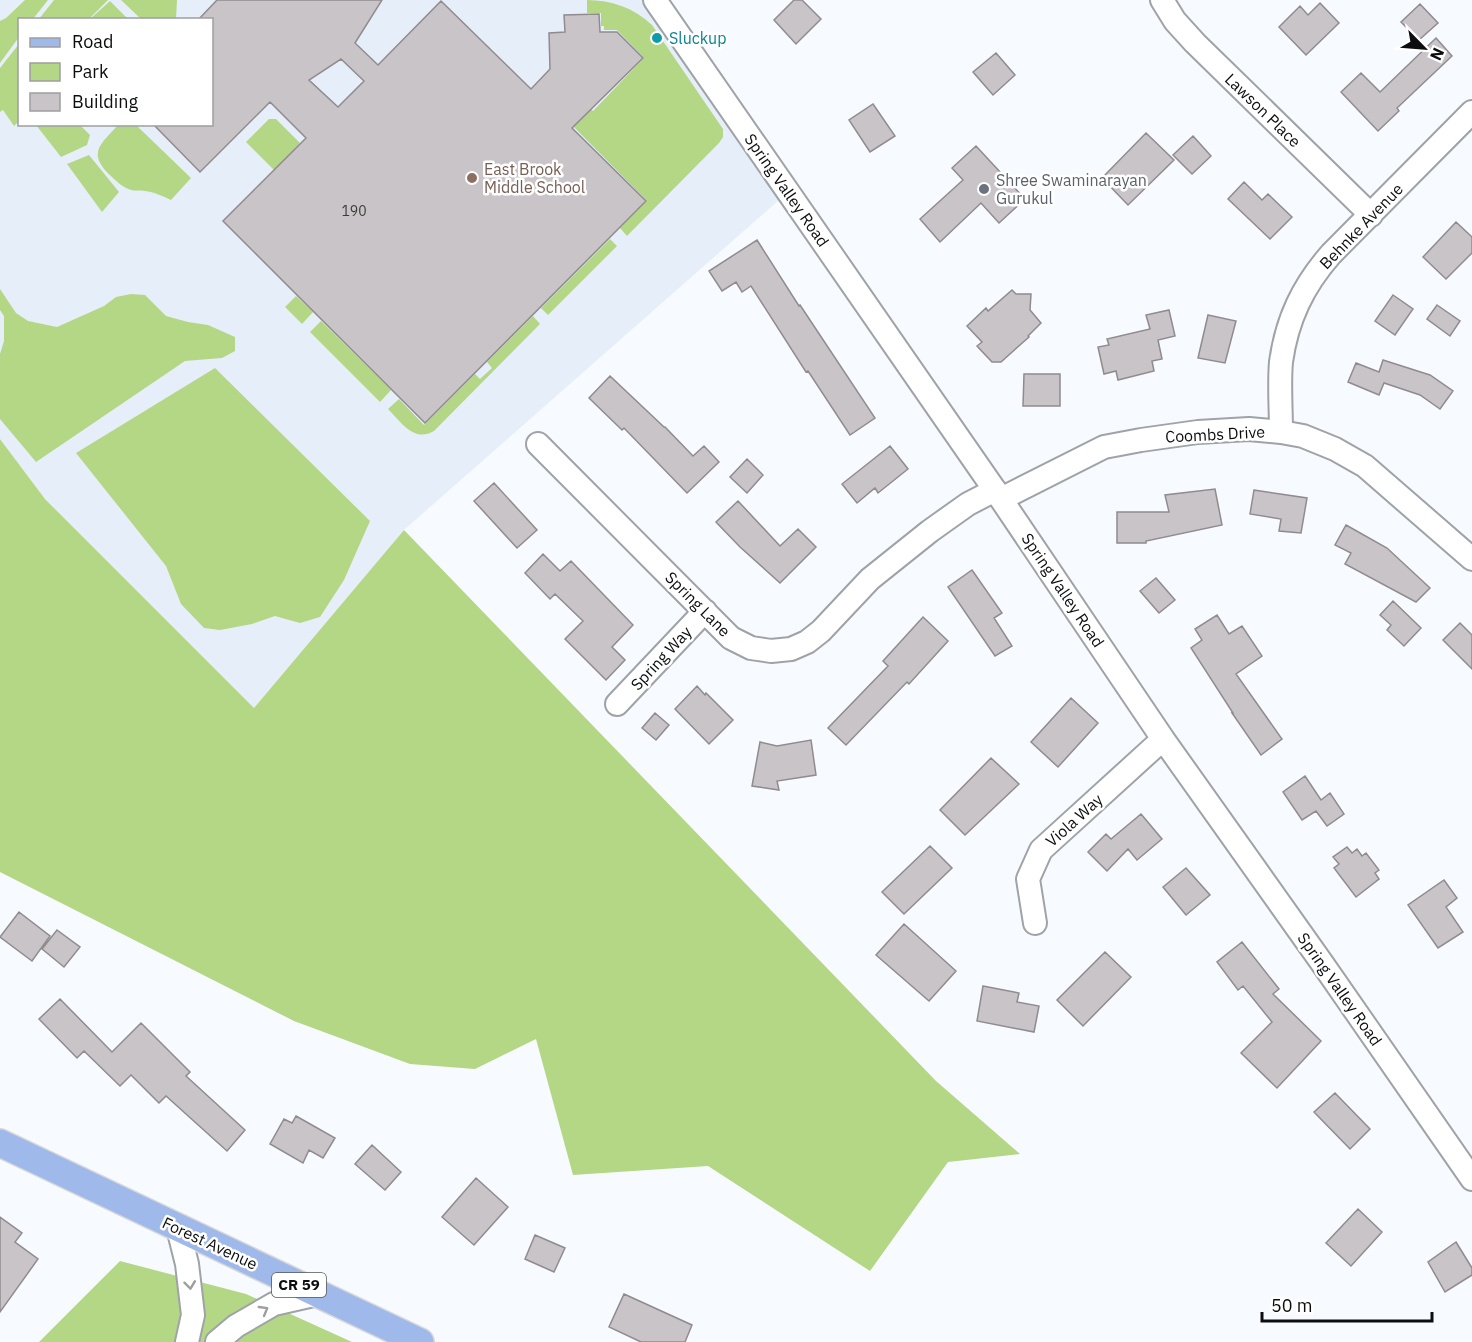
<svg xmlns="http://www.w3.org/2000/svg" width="1472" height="1342" font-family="'IBM Plex Sans',sans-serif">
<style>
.built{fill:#e6eff9;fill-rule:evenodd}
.green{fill:#b3d784}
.building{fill:#c9c4c7;stroke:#908b8e;stroke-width:1.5;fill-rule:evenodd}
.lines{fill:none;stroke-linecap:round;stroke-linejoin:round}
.minor-casing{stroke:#9fa3a7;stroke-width:26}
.major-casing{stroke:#d8d8d8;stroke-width:30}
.minor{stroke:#fff;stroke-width:22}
.major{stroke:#a0b9eb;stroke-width:27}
.oneway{stroke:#9e9e9f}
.culture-dot{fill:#0f9aa8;stroke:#fff;stroke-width:2}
.education-dot{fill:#8d6e63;stroke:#fff;stroke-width:2}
.worship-dot{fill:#6b7280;stroke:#fff;stroke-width:2}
.labels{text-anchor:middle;stroke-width:5;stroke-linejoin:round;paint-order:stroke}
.number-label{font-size:14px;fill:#3b3b3c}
.shield{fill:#fff;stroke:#555656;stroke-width:1.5}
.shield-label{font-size:15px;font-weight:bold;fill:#0c0d0e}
.culture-label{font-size:16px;fill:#0d838f;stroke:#fff;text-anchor:start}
.street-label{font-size:16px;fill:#0c0d0e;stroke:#fff}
.education-label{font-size:16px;fill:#785e54;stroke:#fff;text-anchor:start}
.worship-label{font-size:16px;fill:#5b616d;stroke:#fff;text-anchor:start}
</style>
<rect width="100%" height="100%" fill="#f7fbff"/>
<path class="built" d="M0,0H655L788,192L404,530L254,708L45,499L0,439ZM20,20H212V124H20Z"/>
<path class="green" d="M25,0H48L33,19L20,20L19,37L0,63V21L6,18Z
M54,0H108L89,19H39Z
M121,0H177L176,19H141Z
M587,0C612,0 634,8 652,25L723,129V137L719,143L627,236L620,228L647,201L564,117L581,100L593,111L644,58L617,30H604V26H601V13H587Z
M110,1L128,19H90Z
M19,44V121L14,126L3,110L0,112V68Z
M269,119H276L300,143L274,170L246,142Z
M119,124L136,125L191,178L171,200C163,196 154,192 145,191C141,190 135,191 131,190C124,188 117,182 112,177C86,153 100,145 119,124Z
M36,125H80L90,135L87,145L61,157Z
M89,155L119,192L102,212L67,164Z
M610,239L617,246L548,315L541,308Z
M0,289L16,313L28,321L57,327L104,306L116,297L131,294L145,295L166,316L188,322L208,325L235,337V351L222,358L185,361L36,462L0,419V354L4,341V316L0,310Z
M296,296L313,312L302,324L285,307Z
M533,316L540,324L434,431C414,443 401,422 388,409L399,399L424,425L475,374L480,379L492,368L487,362Z
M321,321L391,390L380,402L310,332Z
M215,368L370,521L344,580L320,617L300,623L275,616L252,624L220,630L204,628L181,604L166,566L76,453Z
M0,439L45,499L254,708L404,530L936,1081L1020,1154L948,1162L870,1271L708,1166L573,1175L536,1039L475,1069L410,1064L294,1021L0,872Z
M120,1261L246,1294L352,1342H39Z"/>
<path class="building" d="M217,0H382L355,43L378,65L441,1L531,89L550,69L549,33L565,32L564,15L599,14L600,32H617L643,58L572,128L646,201L425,423L223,221L306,138L270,102L200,172L153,124H212V20H198ZM341,59L364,81L338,107L309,80Z
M794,0H802L821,19L796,44L774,20Z
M1320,3L1339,23L1306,55L1279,27L1300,6L1308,15Z
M1420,4L1438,23L1419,40L1401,22Z
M1436,38L1452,56L1397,108L1399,111L1378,131L1341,92L1361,73L1380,92Z
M996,53L1015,75L993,95L973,72Z
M873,104L895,136L870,152L849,120Z
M1146,133L1174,160L1128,205L1102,178Z
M1193,136L1211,156L1192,174L1173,155Z
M976,146L1025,199L999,223L981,203L940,242L920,219L963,180L952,168Z
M1244,182L1262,200L1268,194L1292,217L1270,239L1228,199Z
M1456,222L1472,237V253L1446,279L1423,257Z
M757,240L799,306L800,305L875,418L850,435L808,371L806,372L751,286L742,292L736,282L722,291L709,271Z
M1012,290L1016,294H1031L1030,310L1041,323L1028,336L1029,337L1001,362H992L977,346L982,342L967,326L986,308L988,311Z
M1393,295L1413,309L1395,335L1375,321Z
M1437,305L1460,321L1450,336L1427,319Z
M1169,310L1175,336L1158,340L1162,359L1152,361L1154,371L1118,380L1116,371L1104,374L1098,347L1109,345L1107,339L1150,329L1146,315Z
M1208,315L1236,321L1225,363L1198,358Z
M1383,360L1430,375L1453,391L1440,409L1420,395L1384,383L1379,395L1348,382L1356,363L1379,372Z
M1024,374H1060V406H1023Z
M610,376L664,427H665L693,456L704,446L719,462L687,493L624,428L622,430L589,398Z
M890,446L908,469L878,493L875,488L857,503L842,484Z
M747,459L763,475L747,493L730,477Z
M494,483L537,530L517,548L474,501Z
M1215,489L1222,525L1146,541V543H1117V512H1169L1165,495Z
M1254,490L1307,498L1301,533L1279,531L1281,519L1250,514Z
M738,501L780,546L798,529L816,547L780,583L740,547L716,522Z
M1346,525L1387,548L1430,588L1416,602L1345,564L1351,553L1335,545Z
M543,554L560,571L571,561L633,625L612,647L625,660L606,680L565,639L583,621L555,594L550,599L525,573Z
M972,570L1002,613L994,618L1012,646L995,656L948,587Z
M1156,578L1175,600L1159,613L1140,591Z
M1393,601L1421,628L1404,646L1387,630L1391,625L1380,615Z
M1217,615L1229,634L1242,626L1262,656L1236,674L1282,739L1261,755L1232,713H1233L1191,648L1202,640L1195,629Z
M923,617L948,641L909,684L907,682L846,745L828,728L888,666L883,661Z
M1460,623L1472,635V669L1443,640Z
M697,686L705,695L706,693L733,720L709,744L675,709Z
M1071,698L1098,723L1058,767L1031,742Z
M655,713L669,725L656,740L642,728Z
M811,740L816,775L777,781L779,790L752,786L760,742L777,746Z
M991,758L1019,784L965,835L940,810Z
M1305,776L1321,800L1330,793L1344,814L1327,826L1316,811L1302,820L1283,792Z
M1141,814L1162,839L1137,860L1128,849L1107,871L1088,852L1106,834L1111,839Z
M930,846L952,868L904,914L882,892Z
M1347,847L1352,853L1357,849L1362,856L1366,853L1379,870L1375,873L1379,879L1356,897L1334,868L1339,864L1333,857Z
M1186,868L1210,895L1186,915L1163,887Z
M1444,880L1457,898L1446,907L1463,932L1438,948L1408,905Z
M19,912L50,936L32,961L0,937Z
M904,924L956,971L929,1001L876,955Z
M57,930L80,947L64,967L42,949Z
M1242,942L1279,989L1273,994L1321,1041L1277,1088L1241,1053L1272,1022L1243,986L1238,990L1217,962Z
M1105,952L1131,977L1083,1026L1057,1000Z
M983,986L1019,993L1017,1002L1039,1006L1034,1032L977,1021Z
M60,999L112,1052L141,1023L190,1072L186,1076L245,1130L227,1151L166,1096L159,1103L131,1075L120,1086L84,1051L77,1058L39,1019Z
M1335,1093L1370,1129L1350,1149L1314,1112Z
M296,1116L335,1138L323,1158L309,1150L303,1163L270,1144L284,1119L292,1123Z
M372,1145L401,1172L385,1190L355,1164Z
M476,1178L508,1207L474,1245L442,1217Z
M1358,1209L1382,1232L1351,1266L1326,1243Z
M0,1217L22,1233L15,1242L38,1259L0,1312Z
M535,1235L565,1248L554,1272L525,1259Z
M1456,1242L1472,1268V1275L1445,1292L1428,1262Z
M624,1294L692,1325L685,1342H641L609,1327Z"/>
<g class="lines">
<defs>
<path id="minor" d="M655,0L1001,499L1163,739L1322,963L1472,1179
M1162,0L1175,21L1195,43L1371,215
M1281,432C1281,410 1279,383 1281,362C1287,319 1303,286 1331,254L1472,112
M538,444L731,638L751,648L771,651L791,649L807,642L821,631L870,579L930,531L968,504L995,490
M1001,499L1104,447L1141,440L1198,432L1249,429L1281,432L1303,436L1335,449L1365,466L1472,559
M617,704L705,611
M1035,923L1028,879L1041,850L1163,739
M178,1228L187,1264L193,1315L187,1342
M217,1342L236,1326L274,1304L318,1294"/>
<path id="major" d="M0,1143L420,1342"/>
</defs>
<use href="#minor" class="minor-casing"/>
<use href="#major" class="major-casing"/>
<use href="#minor" class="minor"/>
<use href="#major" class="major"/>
</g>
<defs><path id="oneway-chevron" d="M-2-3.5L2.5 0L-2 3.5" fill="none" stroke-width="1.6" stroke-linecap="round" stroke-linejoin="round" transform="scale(1.5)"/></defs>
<g class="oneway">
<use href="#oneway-chevron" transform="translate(190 1285) rotate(83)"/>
<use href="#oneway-chevron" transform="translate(264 1310) rotate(-30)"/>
</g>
<circle class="culture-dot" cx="657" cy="38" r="6"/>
<circle class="education-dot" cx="472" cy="178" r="6"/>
<circle class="worship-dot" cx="984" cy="189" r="6"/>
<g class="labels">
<g class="number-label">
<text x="354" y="216">190</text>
</g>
<rect class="shield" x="272" y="1273" width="54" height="24" rx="4.5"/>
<g class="shield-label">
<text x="299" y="1290">CR 59</text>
</g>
<g class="culture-label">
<text x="669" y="44">Sluckup</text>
</g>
<g class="street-label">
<text transform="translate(1263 110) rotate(44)" y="6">Lawson Place</text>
<text transform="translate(787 190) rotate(55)" y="6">Spring Valley Road</text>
<text transform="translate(1361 226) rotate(-46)" y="6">Behnke Avenue</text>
<text transform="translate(1215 434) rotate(-3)" y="6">Coombs Drive</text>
<text transform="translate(1063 590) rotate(56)" y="6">Spring Valley Road</text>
<text transform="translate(698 604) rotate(45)" y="6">Spring Lane</text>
<text transform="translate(661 658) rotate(-47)" y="6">Spring Way</text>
<text transform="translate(1074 820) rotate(-42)" y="6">Viola Way</text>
<text transform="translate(1340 989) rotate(55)" y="6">Spring Valley Road</text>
<text transform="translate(210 1243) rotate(25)" y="6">Forest Avenue</text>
</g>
<g class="education-label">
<text x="484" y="175">East Brook<tspan x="484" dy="18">Middle School</tspan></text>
</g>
<g class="worship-label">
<text x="996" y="186">Shree Swaminarayan<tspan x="996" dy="18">Gurukul</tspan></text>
</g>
</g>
<rect x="18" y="18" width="195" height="108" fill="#ffffff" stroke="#9e9e9f" stroke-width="1.5"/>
<rect x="30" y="38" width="30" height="9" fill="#a0b9eb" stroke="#9e9e9f" stroke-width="1.5"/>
<text x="72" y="48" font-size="18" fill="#0c0d0e">Road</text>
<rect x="30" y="63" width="30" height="18" fill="#b3d784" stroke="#9e9e9f" stroke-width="1.5"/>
<text x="72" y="78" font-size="18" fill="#0c0d0e">Park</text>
<rect x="30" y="93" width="30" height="18" fill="#c9c4c7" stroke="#9e9e9f" stroke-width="1.5"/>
<text x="72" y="108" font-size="18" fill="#0c0d0e">Building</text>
<g transform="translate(1424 48) rotate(115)" stroke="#ffffff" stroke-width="4.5" paint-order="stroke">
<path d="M0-4.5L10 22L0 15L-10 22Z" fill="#0c0d0e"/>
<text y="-9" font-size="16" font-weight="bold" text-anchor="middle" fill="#0c0d0e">N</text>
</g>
<path d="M1262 1312v9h170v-9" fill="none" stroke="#0c0d0e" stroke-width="3"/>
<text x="1271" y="1312" font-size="18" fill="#0c0d0e" stroke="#ffffff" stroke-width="4.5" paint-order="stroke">50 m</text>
</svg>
